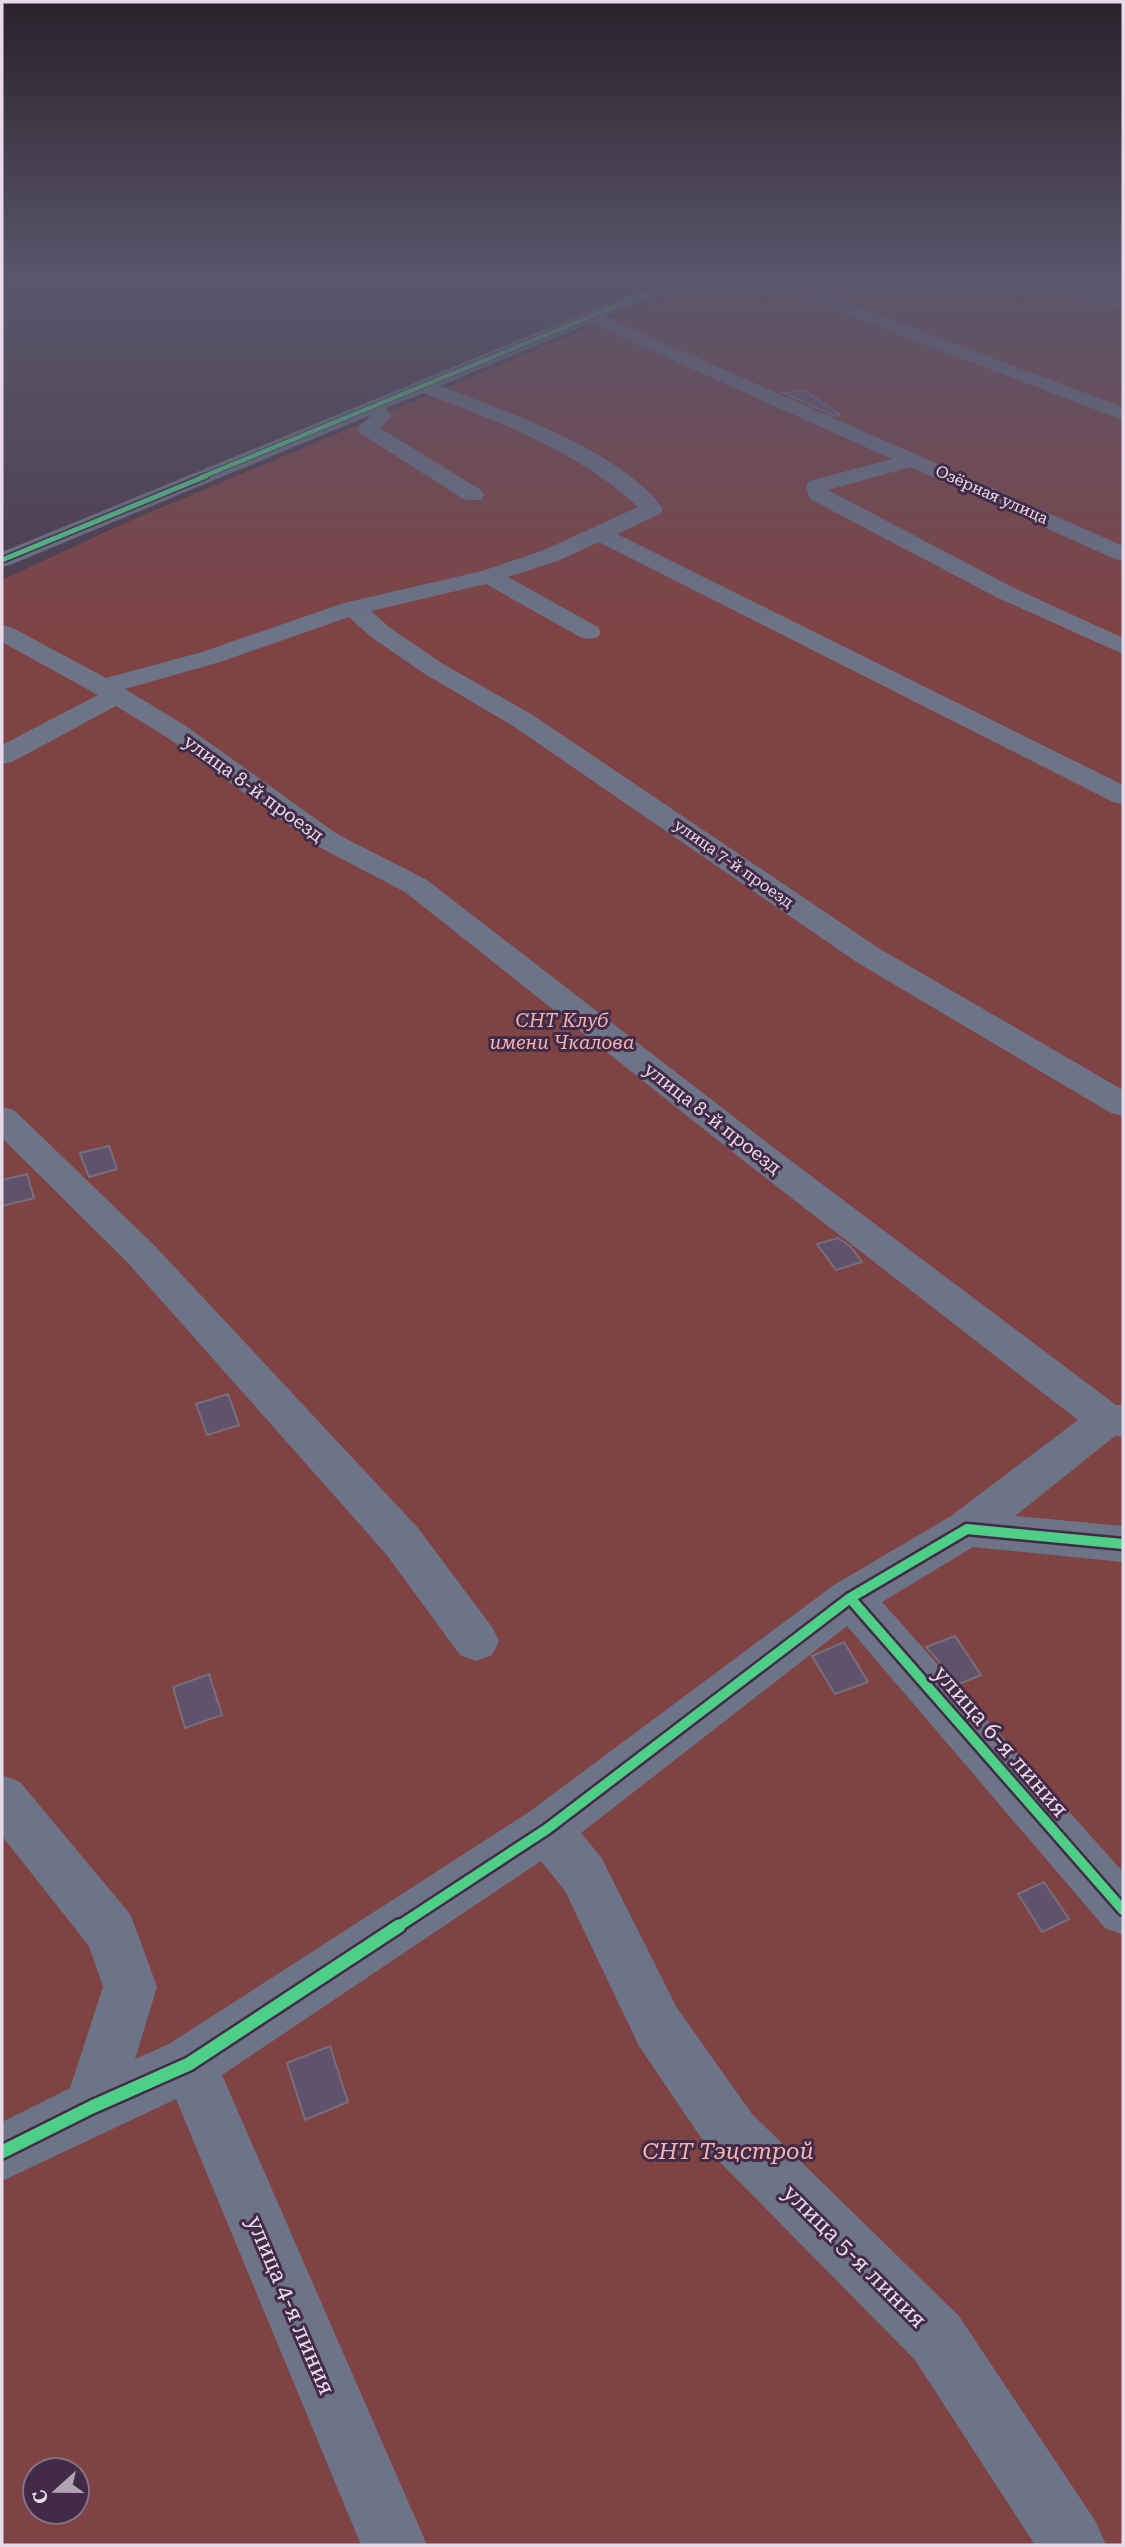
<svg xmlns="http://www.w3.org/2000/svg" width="1125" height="2547" font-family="'Roboto Serif',serif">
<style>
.green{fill:#804344;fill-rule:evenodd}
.building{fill:#61526c;stroke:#776e7c;stroke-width:2}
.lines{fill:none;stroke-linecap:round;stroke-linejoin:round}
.minor{fill:#6d7488;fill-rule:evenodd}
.cycleway-far3-casing{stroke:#432b47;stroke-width:6}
.cycleway-far2-casing{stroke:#432b47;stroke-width:8}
.cycleway-far1-casing{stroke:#432b47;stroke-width:15}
.cycleway-casing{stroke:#432b47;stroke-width:18}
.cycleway-far3{stroke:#4dcf88;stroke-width:4.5}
.cycleway-far2{stroke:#4dcf88;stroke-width:5}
.cycleway-far1{stroke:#4dcf88;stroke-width:10}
.cycleway{stroke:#4dcf88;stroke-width:13}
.labels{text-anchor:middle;stroke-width:6;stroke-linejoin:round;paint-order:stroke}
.far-street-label{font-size:16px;fill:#e9daeb;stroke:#432b47}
.street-label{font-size:19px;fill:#e9daeb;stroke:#432b47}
.park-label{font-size:19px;font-style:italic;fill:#f4b5b2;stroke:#432b47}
.near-street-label{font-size:23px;fill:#e9daeb;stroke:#432b47}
.near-park-label{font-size:23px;font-style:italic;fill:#f4b5b2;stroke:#432b47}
</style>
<rect width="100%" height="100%" fill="#4a3c4c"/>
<path class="green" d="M707,278H1123V2545H2V580L125,523ZM35,2470H77V2512H35Z"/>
<path class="building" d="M804,390L840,415L835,416L784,393Z
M109,1146L117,1169L89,1177L80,1153Z
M27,1174L34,1198L2,1206V1180Z
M838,1238L851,1247L862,1262L836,1270L817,1244Z
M228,1394L239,1425L207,1435L196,1404Z
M955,1636L981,1675L959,1684L926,1647Z
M844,1642L868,1682L835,1694L812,1656Z
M209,1674L222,1715L185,1728L173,1687Z
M1044,1882L1069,1919L1042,1932L1018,1894Z
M330,2046L348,2102L305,2120L287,2063Z"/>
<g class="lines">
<path class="minor" d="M670,278H692L690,282L605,317L1123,546V561L1115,559L910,467L828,490L1014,588L1123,638V654L998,598L810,499L806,486L809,481L892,459L590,323L440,386C504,410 624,452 663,509L660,514L617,534L1123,785V804L1113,802L599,542L560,560L508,577L598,627L601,632L598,637L589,639L580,637L486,584L371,611L389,627L443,664L531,714L880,949L1123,1090V1116L1111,1113L858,963L513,726L425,674L371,637L349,617L220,662L125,689L186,726L337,834L427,880L770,1145L1116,1405H1123V1437L1115,1436L1015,1516L1123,1526V1562L973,1547L882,1602L1123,1872V1935L1105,1928L847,1626L581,1833L601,1857L677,2008L752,2114L959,2316L1096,2522L1106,2545H1035L915,2360L712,2154L639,2046L565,1891L541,1861L222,2075L427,2545H361L176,2099L2,2181V2122L70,2088L103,1987L89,1946L2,1836V1775L20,1782L130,1914L137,1932L157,1987L135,2059L169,2044L529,1812L834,1585L951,1516L1078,1420L744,1161L405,892L317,846L168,738L116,706L12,762L2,764V745L98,695L2,642V625L11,627L106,678L202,652L344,603L482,571L544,550L638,507C577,450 499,422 423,393L386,408L392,416L380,428L481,490L484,495L481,500H465L360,433L357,429L371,415L10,565L2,567V552Z
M759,278H781L1123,407V420L761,282Z
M1033,278H1057L1123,299V310L1035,282Z
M2,1107L14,1110L154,1245L418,1528L492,1627L499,1641L492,1655L476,1661L460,1655L386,1554L128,1263L2,1138Z"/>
<defs>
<path id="cycleway-far3" d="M202,477L684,278"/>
<path id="cycleway-far2" d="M2,560L206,476"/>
<path id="cycleway-far1" d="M850,1598L1123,1910
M396,1928L547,1829L850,1598L967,1529L1123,1544"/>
<path id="cycleway" d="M2,2152L92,2107L189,2064L399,1926"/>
</defs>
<use href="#cycleway-far3" class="cycleway-far3-casing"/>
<use href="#cycleway-far2" class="cycleway-far2-casing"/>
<use href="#cycleway-far1" class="cycleway-far1-casing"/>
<use href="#cycleway" class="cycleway-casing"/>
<use href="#cycleway-far3" class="cycleway-far3"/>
<use href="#cycleway-far2" class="cycleway-far2"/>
<use href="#cycleway-far1" class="cycleway-far1"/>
<use href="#cycleway" class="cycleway"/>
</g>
<linearGradient id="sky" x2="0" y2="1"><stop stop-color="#29212a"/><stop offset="0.44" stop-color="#5a566c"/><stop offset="1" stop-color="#5a566c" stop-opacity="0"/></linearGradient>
<rect width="1125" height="634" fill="url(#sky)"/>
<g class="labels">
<g class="far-street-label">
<text transform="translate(992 494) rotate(24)" y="6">Озёрная улица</text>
<text transform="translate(734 863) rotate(35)" y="6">улица 7-й проезд</text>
</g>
<g class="street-label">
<text transform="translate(254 788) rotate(36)" y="7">улица 8-й проезд</text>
<text transform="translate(713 1118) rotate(38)" y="7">улица 8-й проезд</text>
</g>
<g class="park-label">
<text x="562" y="1027">СНТ Клуб<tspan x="562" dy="22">имени Чкалова</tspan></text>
</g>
<g class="near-street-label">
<text transform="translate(1001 1741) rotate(49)" y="8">улица 6-я линия</text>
<text transform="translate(855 2256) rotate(45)" y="8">улица 5-я линия</text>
<text transform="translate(291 2305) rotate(67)" y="8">улица 4-я линия</text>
</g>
<g class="near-park-label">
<text x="728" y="2159">СНТ Тэцстрой</text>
</g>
</g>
<rect width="1125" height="2547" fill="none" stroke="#e9daeb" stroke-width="7"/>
<g transform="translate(56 2491) rotate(249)"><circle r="33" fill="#432b47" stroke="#857189" stroke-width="2"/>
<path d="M0-5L12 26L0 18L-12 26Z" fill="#b1a3b3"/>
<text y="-10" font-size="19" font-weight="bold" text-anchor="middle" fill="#e9daeb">С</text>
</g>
</svg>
